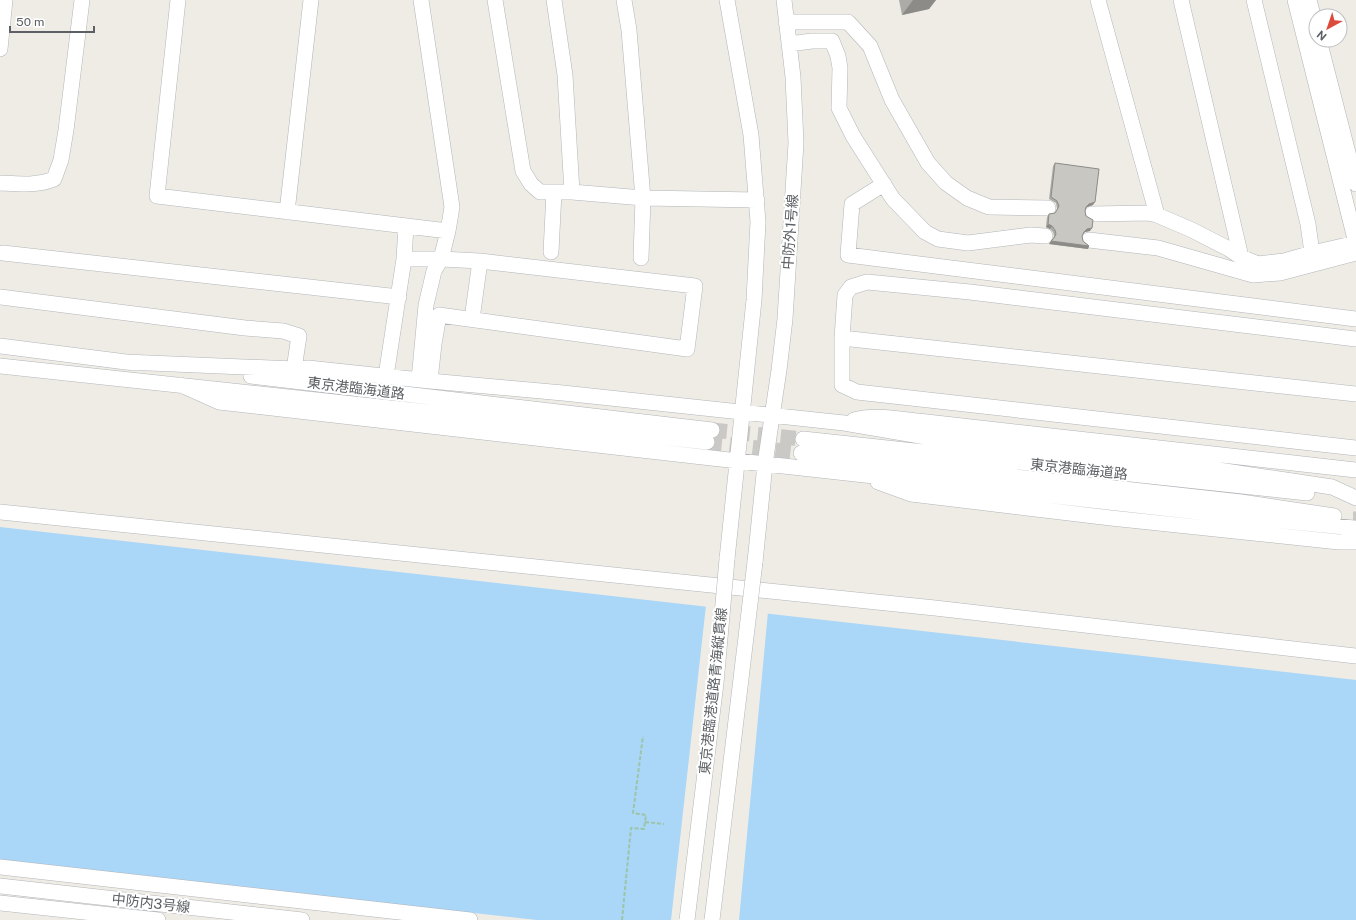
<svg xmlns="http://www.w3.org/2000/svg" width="1356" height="920" font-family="'Public Sans','Noto Sans JP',sans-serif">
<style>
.water{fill:#aad6f8}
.pier{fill:#eeece5}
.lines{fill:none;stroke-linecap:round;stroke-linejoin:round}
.minor-tunnel{stroke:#cac9c5;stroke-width:15;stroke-dasharray:15 8;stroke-linecap:butt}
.minor-casing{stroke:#b2b5b9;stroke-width:16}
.path{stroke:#9cc4a8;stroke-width:2;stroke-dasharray:4 2;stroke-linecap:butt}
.minor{stroke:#fff;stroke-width:15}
.minor-bridge-casing{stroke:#b2b5b9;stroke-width:16;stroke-linecap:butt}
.minor-bridge{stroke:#fff;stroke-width:15}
.wall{fill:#adaba7}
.shaded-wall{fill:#8d8b88}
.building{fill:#c9c7c2;stroke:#8d8b88}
.labels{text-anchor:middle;stroke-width:4;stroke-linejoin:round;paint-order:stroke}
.street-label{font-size:14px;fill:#5c6064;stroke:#fff}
</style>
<rect width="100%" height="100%" fill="#eeece5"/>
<path class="water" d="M0,527L1356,680V920H537L0,860Z"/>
<path class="pier" d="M706,605L768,612L739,920H671Z"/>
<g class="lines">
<path class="minor-tunnel" d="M712,430L803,439
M707,442L801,453
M1353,519H1356"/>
<defs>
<path id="minor" d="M178,0L157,196L448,231
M495,0L523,171L531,184L540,192H572
M554,0L565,75L572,192L643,198L641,258
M624,0L629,30L643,198L757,200
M1098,0L1157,215
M1181,0L1241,257
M1295,0L1356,243
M1309,0L1316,27
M786,22H848L870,46L892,100L928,163L946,183L967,198L989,207L1048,208
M1319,40L1356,184
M789,44L812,41H832L838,56L840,68L839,108L853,136L893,199L925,232L938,239L968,243L1031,235L1045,236
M0,49L5,0
M0,183C19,184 36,186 54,179L61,160L66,130L82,0
M884,184L852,204L848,255L1356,319
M287,212L311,0
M1092,214L1148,213L1157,215L1192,230L1229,249L1241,257L1258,264L1284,261L1312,253L1308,224L1254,0
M1089,240L1158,248L1253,275L1280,273L1356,253
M551,252L554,192
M3,253L399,297
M1312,253L1356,243
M404,259H441L448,231L452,207L421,0
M0,297L245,328L283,331L299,336L294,369
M472,319L480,261
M842,338L1356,394
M1356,339L970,292L867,282L851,287L845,295L842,338V385L857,392L1356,448
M0,346L134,363
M125,362L294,369L308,368L430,381L563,393L844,423L926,437L1212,469L1332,487L1356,498
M0,366L707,442
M251,376L712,430
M386,376L404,259L406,226
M419,380L426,305L434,271L441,259L480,261L695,286L687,349L439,315L434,344L430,381
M181,385L219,402L738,461L1243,517L1354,528
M854,420C874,414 898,419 918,421L1356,470
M803,439L1307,493
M801,453L1241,502L1334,516
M878,482L911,494L1111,518L1339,542H1356
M0,512L935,608L1356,656
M727,559L754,300L758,222L751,135L727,0
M755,562L765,464L779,370L785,319L796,143L793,77L784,0
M0,867L470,920
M0,886L302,920
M0,903L158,920"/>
</defs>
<use href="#minor" class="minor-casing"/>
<path class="path" d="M645,822L664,824
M622,920L631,828L644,829L646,815L633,813L643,736"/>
<use href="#minor" class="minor"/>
<defs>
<path id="minor-bridge" d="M687,920L716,683L727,559
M712,920L755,562"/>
</defs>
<use href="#minor-bridge" class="minor-bridge-casing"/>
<use href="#minor-bridge" class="minor-bridge"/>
</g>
<path class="wall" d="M899,0H936L929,9L902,15Z
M1055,163L1093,205L1087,207L1086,208L1085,211L1090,231L1085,232L1083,234L1082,236L1083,241L1089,246L1088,249L1049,244L1053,239L1054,236L1053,232L1050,229L1046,227L1047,217L1049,214L1055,213L1056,212L1057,209L1056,203L1049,199L1053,166Z"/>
<path class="shaded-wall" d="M913,0H936L929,9L902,15Z
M1095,202L1093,205L1087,207L1084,210L1089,204Z
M1048,224L1052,226L1050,229L1046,227Z
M1092,228L1090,231L1085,232L1082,234L1087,229Z
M1051,241L1089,246L1088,249L1049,244Z"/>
<path class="building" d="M1055,163L1099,169L1095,202L1089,204L1086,207L1085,211L1086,216L1093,220L1092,228L1087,229L1084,232L1082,236L1083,241L1089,246L1051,241L1054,238L1056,234L1055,230L1052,226L1048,224L1049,214L1055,213L1057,210L1059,206L1057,201L1051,197Z"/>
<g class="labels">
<g class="street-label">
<text transform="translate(790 232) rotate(-86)" y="5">中防外1号線</text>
<text transform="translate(356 388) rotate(7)" y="5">東京港臨海道路</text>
<text transform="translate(1079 469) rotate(6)" y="5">東京港臨海道路</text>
<text transform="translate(713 691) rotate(-84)" y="5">東京港臨港道路青海縦貫線</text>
<text transform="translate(151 903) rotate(6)" y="5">中防内3号線</text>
</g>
</g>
<g transform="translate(1328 28) rotate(220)"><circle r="19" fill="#ffffff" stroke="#bebfc1"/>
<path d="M0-3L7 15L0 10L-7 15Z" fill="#dc4a3c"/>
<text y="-6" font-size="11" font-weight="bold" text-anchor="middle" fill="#5c6064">N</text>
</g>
<path d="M10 26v6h84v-6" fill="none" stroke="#5c6064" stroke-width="2"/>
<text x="16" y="26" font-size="12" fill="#5c6064" stroke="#ffffff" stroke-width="3" paint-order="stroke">50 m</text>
</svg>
